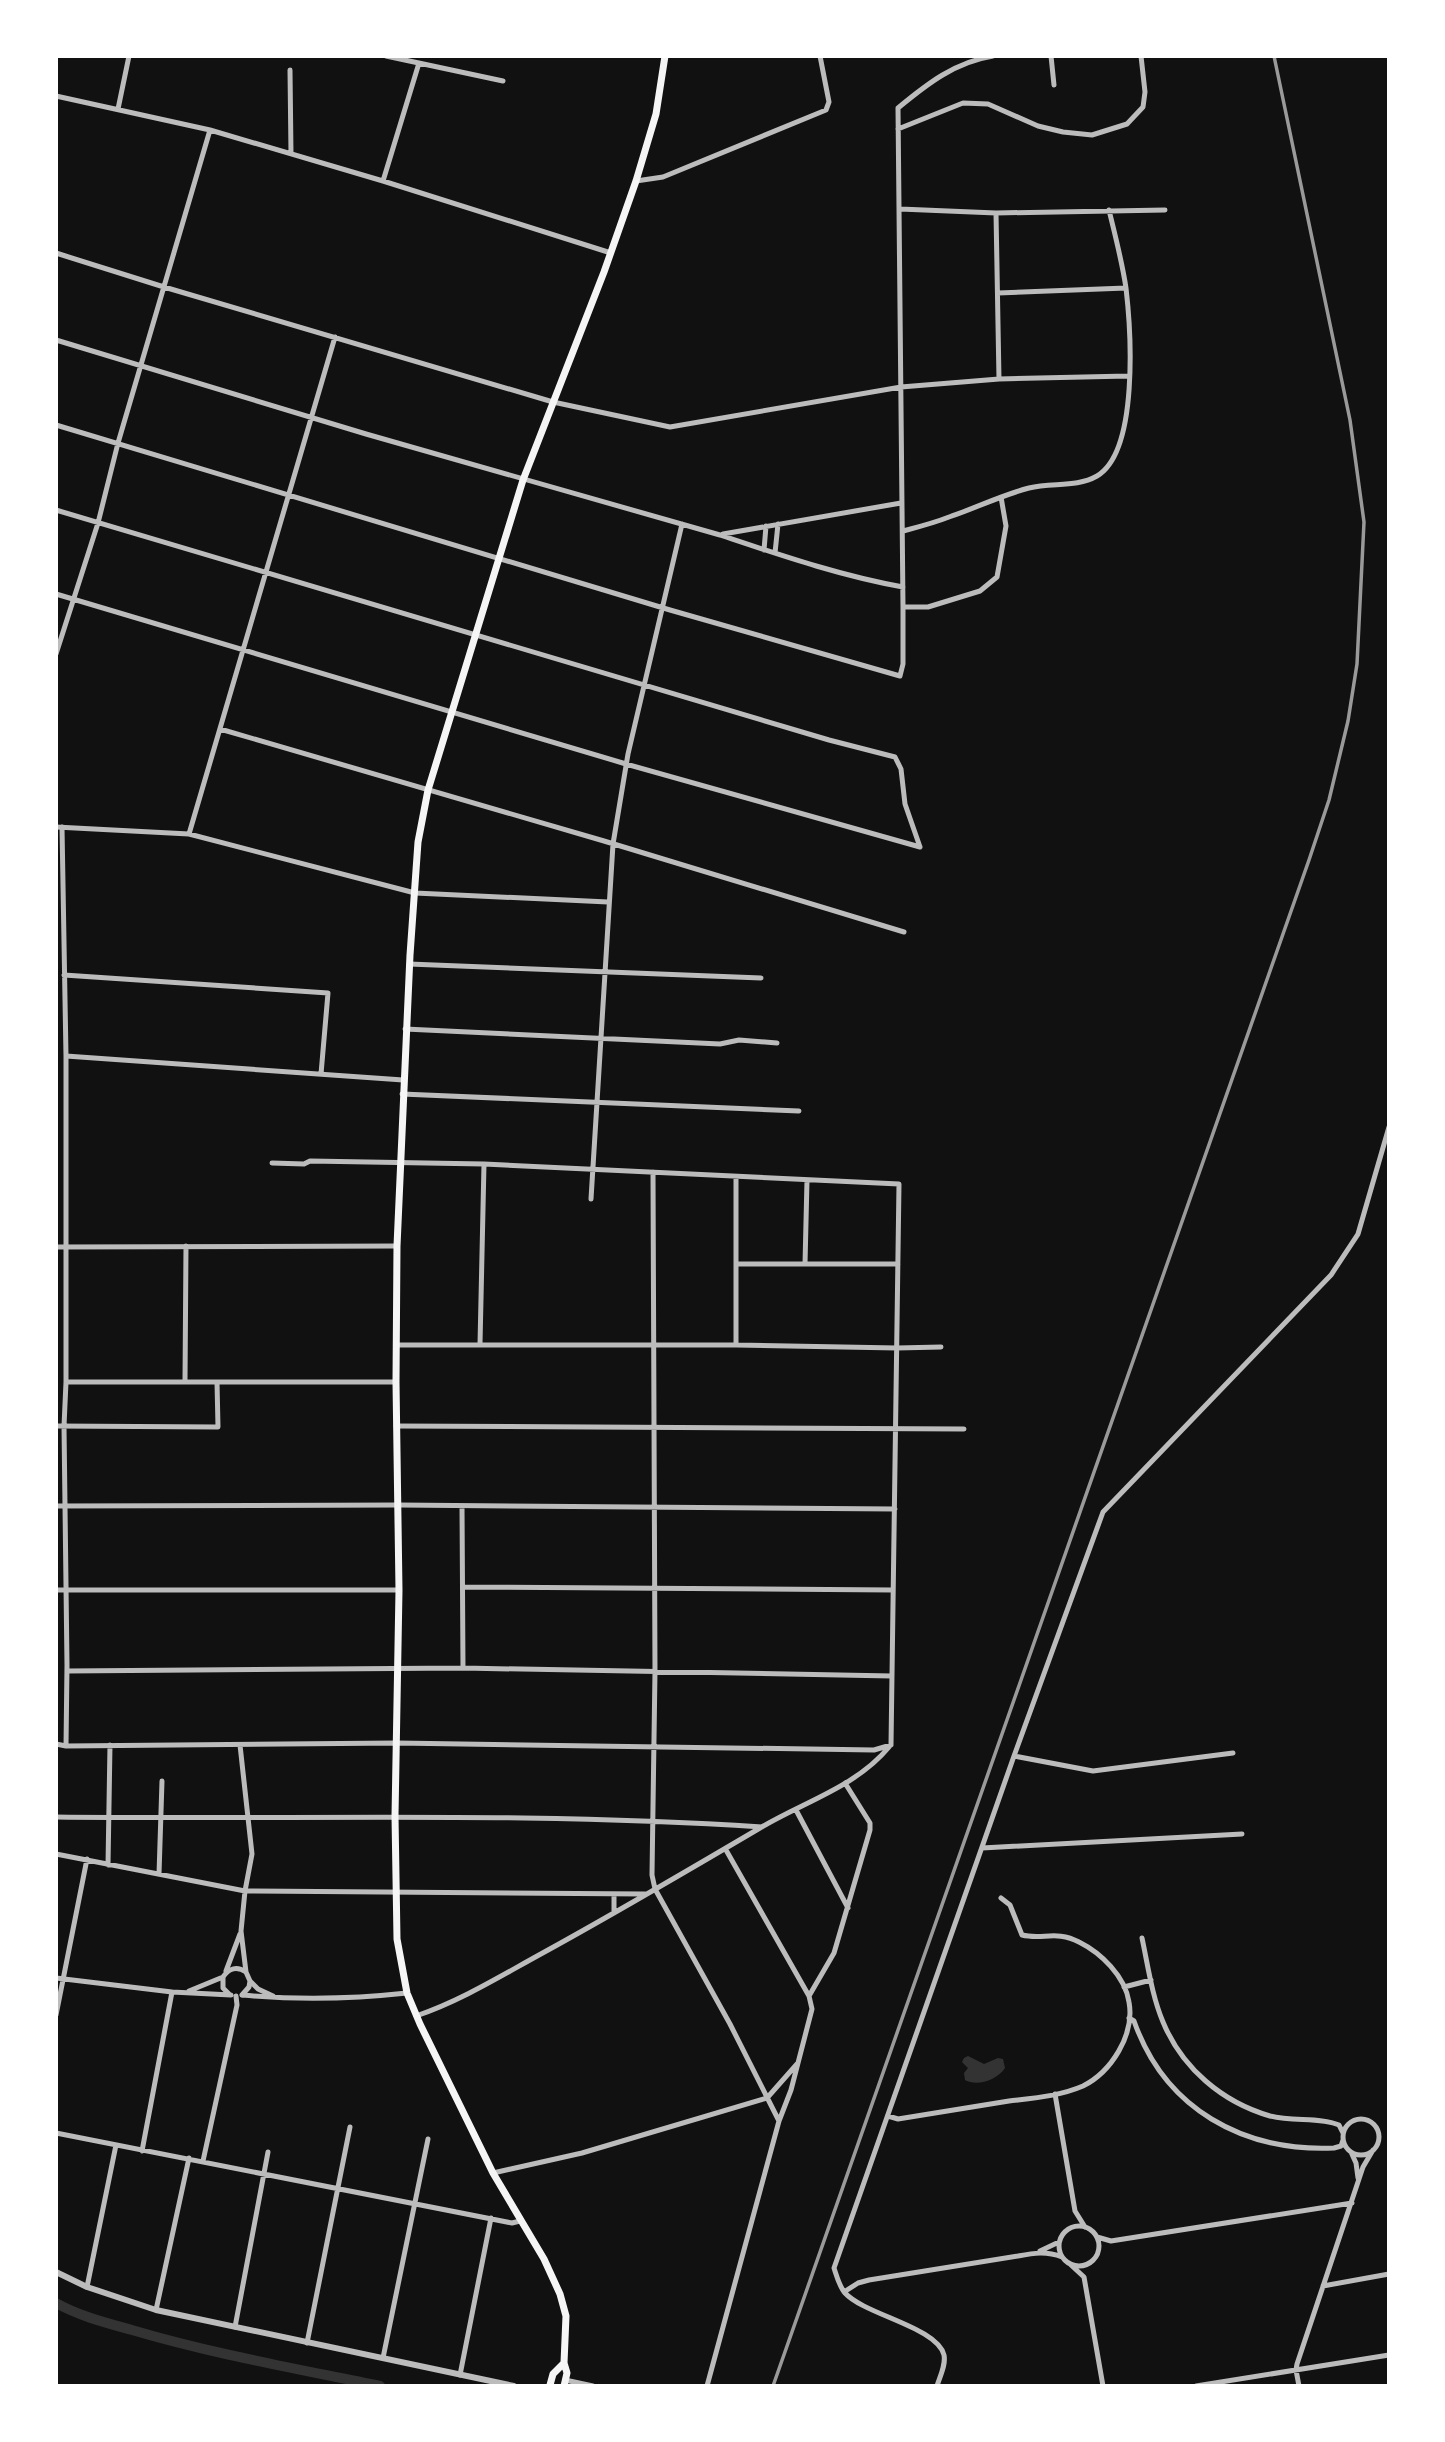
<svg xmlns="http://www.w3.org/2000/svg" width="1445" height="2442" font-family="Poppins,sans-serif">
<style>
.water{fill:#333}
.lines{fill:none;stroke-linecap:round;stroke-linejoin:round}
.canal{stroke:#333;stroke-width:10}
.minor{stroke:#bcbcbc;stroke-width:5}
.tertiary{stroke:#bcbcbc;stroke-width:6}
.secondary{stroke:#f5f5f5;stroke-width:7}
.rail{stroke:#9a9a9a;stroke-width:3.5}
</style>
<rect width="100%" height="100%" fill="#111"/>
<path class="water" d="M968,2056L984,2064L998,2058L1003,2059L1005,2068C997,2080 977,2087 965,2080L964,2073L968,2068L962,2062L964,2058Z"/>
<g class="lines">
<path class="canal" d="M56,2303C79,2316 107,2323 132,2330C213,2354 298,2369 380,2386"/>
<path class="minor" d="M386,56L503,81
M1051,56L1054,85
M290,70L291,154
M56,96L210,130L383,181L611,253
M118,109L129,56
M898,129L963,103L988,104L1038,126L1063,132L1092,135L1127,124L1143,107L1145,92L1141,56
M383,181L419,63
M636,181L663,177L826,110L829,102L820,56
M900,209L996,213L1165,210
M996,213L999,379
M56,253L164,287L553,402L670,427L901,387L999,379L1128,376
M998,293L1126,288
M56,340L366,434L720,535C780,555 841,576 903,587
M56,425L670,610L900,676L903,664V607L898,108C927,84 955,62 993,56
M56,510L829,740L895,757L901,769L905,804L920,847
M903,531C918,527 934,523 949,517C976,508 1002,495 1029,488C1052,482 1076,488 1097,476C1139,451 1131,331 1126,288C1122,261 1115,235 1109,210
M723,534L901,503
M764,550L766,526
M775,553L778,524
M56,594L626,764L920,847
M903,607H928L980,591L997,577L1006,526L1001,497
M56,654L98,523L118,443L210,130
M220,729L604,841L904,932
M56,827L189,834L415,893L608,902
M62,827L66,1056V1382L64,1426L67,1665L66,1746
M189,834L335,337
M409,964L761,978
M64,975L328,993L321,1074
M405,1029L720,1044L739,1040L777,1043
M66,1056L403,1080
M402,1094L799,1111
M272,1163L304,1164L310,1161L484,1164L899,1184L891,1745
M653,1172L655,1671L652,1875L655,1889L730,2024L779,2121
M591,1199L613,844L628,754L682,524
M56,1247L397,1246
M737,1264H898
M805,1264L807,1180
M480,1344L484,1164
M396,1345H736L897,1348L941,1347
M736,1345V1177
M185,1381L186,1246
M66,1382H396
M56,1426L218,1427L217,1382
M396,1426L964,1429
M56,1506L399,1505L895,1509
M462,1506L463,1668
M464,1587L893,1590
M56,1590H399
M67,1671L463,1668L892,1676
M56,1744L66,1746L397,1743L874,1750L891,1745
M240,1745L252,1854L245,1891L241,1931L246,1972
M1014,1756L1093,1771L1233,1753
M796,1810L848,1908
M56,1817C291,1820 527,1811 762,1827
M982,1848L1242,1834
M56,1854L245,1891L645,1894
M108,1865L110,1745
M159,1874L162,1781
M614,1913V1894
M1142,1938C1148,1966 1152,1996 1163,2022C1182,2068 1222,2102 1270,2116C1293,2122 1320,2117 1339,2125L1343,2133
M226,1971L240,1934
M56,1978L172,1992L231,1995
M1124,1987L1151,1980
M189,1991L223,1977
M229,1994L223,1988V1977C229,1968 237,1966 246,1972L250,1981L258,1989L273,1996
M242,1995C297,2000 352,1999 407,1993
M242,1995L249,1987L250,1981
M809,1996L834,1953L870,1830V1823L845,1783
M56,2015L87,1859
M416,2016C460,2001 499,1977 539,1955C614,1914 687,1871 760,1828C803,1802 856,1787 889,1747
M1129,2018L1134,2021C1165,2109 1243,2152 1334,2148L1341,2146L1343,2140
M1055,2094L1075,2211L1085,2227
M888,2116L898,2119C935,2113 972,2107 1009,2101C1034,2098 1060,2096 1083,2086C1111,2072 1135,2035 1129,2002C1125,1976 1101,1953 1079,1942C1057,1930 1042,1940 1022,1935L1010,1905L1001,1898
M1343 2137a18 18 0 1 1 36 0a18 18 0 1 1-36 0Z
M56,2133L512,2223L520,2221
M142,2151L172,1992
M1351,2152L1356,2163L1358,2178
M203,2161L237,2005L236,1996
M493,2173L582,2153L767,2098L797,2064
M1059 2246a20 20 0 1 1 40 0a20 20 0 1 1-40 0Z
M1097,2237L1111,2241L1352,2203
M1040,2251L1059,2242
M1071,2265L1084,2277L1103,2386
M1323,2286L1389,2274
M87,2287L116,2145
M844,2292L858,2283L869,2280L1018,2256C1034,2253 1046,2251 1062,2257
M156,2310L189,2158
M235,2327L268,2152
M307,2343L350,2127
M383,2358L428,2139
M460,2375L491,2218
M565,2380L593,2386
M707,2386L779,2121L791,2090L812,2009L809,1996L726,1850
M937,2386C940,2376 946,2365 944,2355C937,2327 865,2315 845,2293C839,2286 837,2277 834,2268L1014,1756L1103,1512L1331,1275L1358,1234L1389,1127
M1196,2386L1389,2355
M1299,2386L1296,2370L1297,2364L1363,2167L1373,2150"/>
<path class="tertiary" d="M56,2272L87,2287L156,2310L514,2386"/>
<path class="secondary" d="M550,2385L553,2374L564,2363
M564,2386L567,2373L564,2363L566,2316L560,2294L544,2259L493,2173L420,2024L407,1993L397,1939L395,1816L399,1590L396,1382L397,1246L410,955L418,842L428,790L523,480L604,272L636,181L656,114L665,56"/>
<path class="rail" d="M773,2386L1309,860L1329,800L1348,721L1357,664L1364,522L1350,420L1274,56"/>
</g>
<rect width="1445" height="2442" fill="none" stroke="#ffffff" stroke-width="116"/>
</svg>
